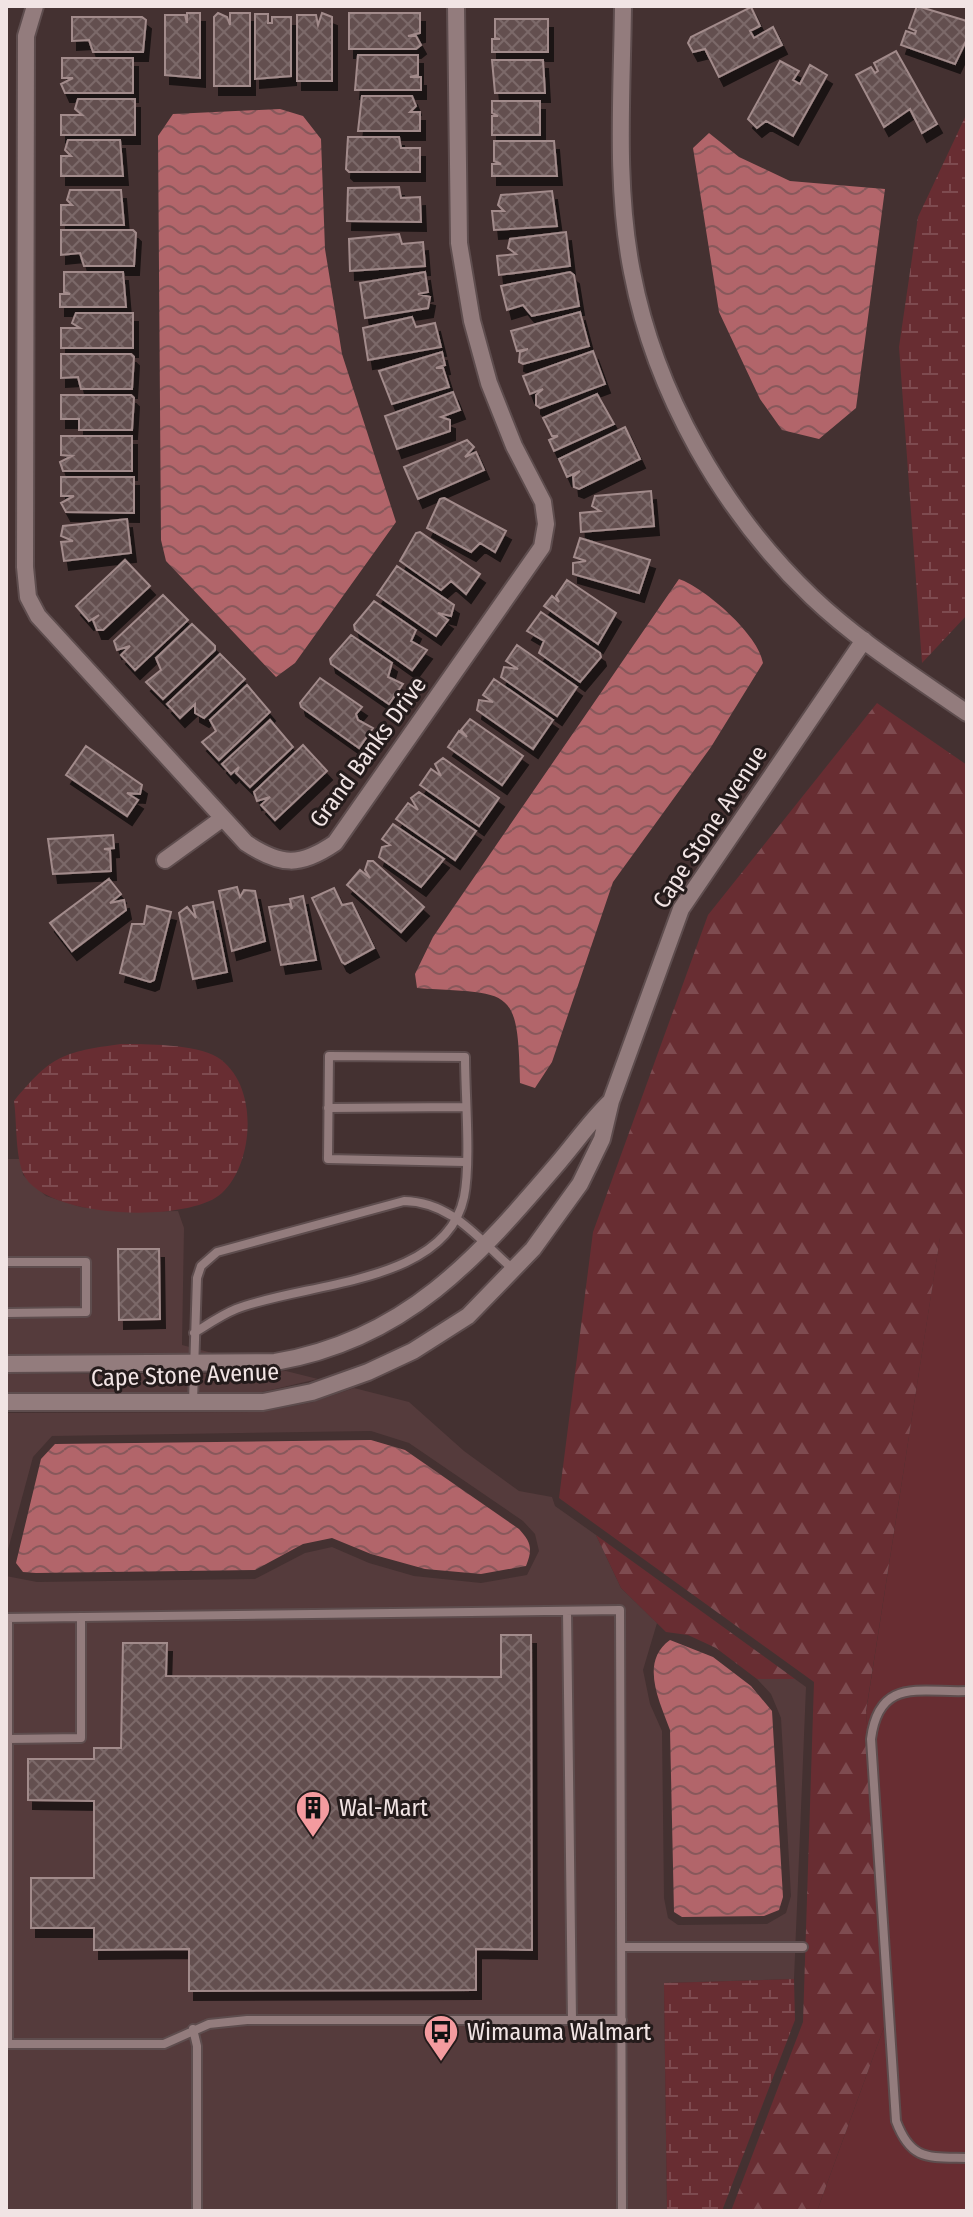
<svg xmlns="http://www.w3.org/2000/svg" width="973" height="2217" font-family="'Fira Sans Condensed',sans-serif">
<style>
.built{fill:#553b3c}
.grass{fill:#682d32}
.forest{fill:url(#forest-firs)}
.wetland{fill:url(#wetland-marsh)}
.water{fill:url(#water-waves)}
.building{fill:url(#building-cross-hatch);stroke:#a28b8b;stroke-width:2;filter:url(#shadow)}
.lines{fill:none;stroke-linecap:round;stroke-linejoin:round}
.service-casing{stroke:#5e4d4e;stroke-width:12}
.minor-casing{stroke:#5e4d4e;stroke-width:20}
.service{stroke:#937c7d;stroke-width:8}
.minor{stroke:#937c7d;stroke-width:16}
.labels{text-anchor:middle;stroke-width:6;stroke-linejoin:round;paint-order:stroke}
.street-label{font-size:24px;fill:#f1e4e4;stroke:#241b1b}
.poi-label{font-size:24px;fill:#f1e4e4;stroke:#241b1b;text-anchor:start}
</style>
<defs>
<pattern id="forest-firs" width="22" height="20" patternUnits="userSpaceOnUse" patternTransform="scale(2)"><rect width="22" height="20" fill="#682d32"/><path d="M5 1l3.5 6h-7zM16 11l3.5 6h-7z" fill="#7e4b50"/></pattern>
<pattern id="wetland-marsh" width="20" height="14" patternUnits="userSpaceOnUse" patternTransform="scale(2)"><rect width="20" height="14" fill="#682d32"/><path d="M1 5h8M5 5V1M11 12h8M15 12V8" fill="none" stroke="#7e4b50"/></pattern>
<pattern id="water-waves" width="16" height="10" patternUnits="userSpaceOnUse" patternTransform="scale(2)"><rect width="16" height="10" fill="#b2656a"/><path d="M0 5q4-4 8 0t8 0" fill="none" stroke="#88585b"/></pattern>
<pattern id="building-cross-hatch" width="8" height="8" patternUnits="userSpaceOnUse" patternTransform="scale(2)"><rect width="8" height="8" fill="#645050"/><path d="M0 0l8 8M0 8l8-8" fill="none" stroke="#7b6969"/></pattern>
<filter id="shadow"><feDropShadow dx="5" dy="9" stdDeviation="0" flood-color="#0009"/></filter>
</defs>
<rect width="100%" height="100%" fill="#443131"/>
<path class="built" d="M6,1159H21L23,1175L46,1196L81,1207L128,1212L178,1211L184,1228L182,1345L216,1354H6Z
M286,1371L318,1379L262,1392H6V1374H230Z
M354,1388L409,1402L464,1451L519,1491L552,1497L555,1506L596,1535L621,1588L657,1623L643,1670L650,1704L662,1731L664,1898L668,1918L678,1925L767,1924L786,1913L791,1896L781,1718L771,1694L757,1679H795L806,1687L794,1979L664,1983L667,2211H6V1576L37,1582L255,1579L305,1553L332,1547L369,1563L414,1576L481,1583L527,1575L539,1551L535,1534L523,1521L409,1443L371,1431L52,1436L33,1457L6,1557V1413L263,1412L313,1402Z"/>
<path class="grass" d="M940,1237H967V2211H817L887,2019L866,1712Z"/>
<path class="forest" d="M877,703L967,765V1237L940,1238L866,1711L887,2019L817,2211H731L803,2022L814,1682L559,1498L593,1232L708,915Z
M596,1535L795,1679H757L716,1648L688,1635L666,1632L621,1588Z"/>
<path class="wetland" d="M967,113V615L922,663L899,347L918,217Z
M121,1044C145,1044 196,1044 217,1057C259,1083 255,1162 222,1193C189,1224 42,1219 23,1173C15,1153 17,1122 14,1101C52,1055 63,1052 121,1044Z
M794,1979L795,2020L722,2211H667L664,1983Z"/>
<path class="water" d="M280,109L303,116L321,139L325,249L342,354L396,522L295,663L276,677L166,561L161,540L158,136L173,114Z
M709,133L739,157L790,181L885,189L856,408L819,439L782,430L760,399L719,312L693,148Z
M679,579C705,588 759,635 763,663L711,747L613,882L552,1062L535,1088L520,1083C518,983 510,995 417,988L415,974L433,937Z
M371,1440L405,1450L519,1529C531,1542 533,1549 526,1566L481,1574L425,1569L371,1554L332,1538L303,1544L255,1570L36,1573L23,1572L16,1563L41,1459L55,1444Z
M670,1640L713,1657L751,1686L772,1711L783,1897L779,1910L764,1916L682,1917L674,1912L670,1730C660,1702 639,1662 670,1640Z"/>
<path class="building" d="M917,6L967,21V39L955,64L901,45L906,31L915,34L916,31L909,28Z
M751,7L760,26L750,31L754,38L773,27L782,45L719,77L705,49L693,52L688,43L691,37Z
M187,13H200V78L165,75V15H185L187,23Z
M218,13L227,17L230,25V13H250V86H214V17Z
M322,13L332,17V81H297V15H316L318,25Z
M349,13H420V33L408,36H416L421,45L416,49H349Z
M255,14H268V23H272V17H291V76L255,79Z
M72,17H142L146,20L143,52H93L89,40L72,41Z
M495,19H548V52H492V39H500L495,38Z
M896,51L937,124L922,133L910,109L884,127L856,75L871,67L875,73L878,71L874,63Z
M358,55H418V75L410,77H421V90H355Z
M62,58H133V93H65L61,84L73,78H62Z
M492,60H543L545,93H495Z
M780,61L799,71L793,80L800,84L810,65L827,75L793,136L766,121L757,128L748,119Z
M362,96H412L416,106L410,112H420V131H358Z
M78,99H135V135H61V115H82L75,109Z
M492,101H540V135H492V116H498L492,113Z
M348,137H399L401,148H420V172H349L346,169Z
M68,140H120L123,176H61V156H71L65,150Z
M494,141H554L557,176H492V164H501L494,161Z
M399,187L401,198L420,197L421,222L347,221L348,188Z
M70,190H121L124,225H61V205H72L67,200Z
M552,191L557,226L494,230L492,211H504L498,205L501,195Z
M61,230H133L136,233L134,266H84L80,253L61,255Z
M566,232L570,266L499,275L497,256L516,254L508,248L510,239Z
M399,234L402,244L423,242L425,266L350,271L349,239Z
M64,272H123L126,307H60V294H70L64,292Z
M425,272L428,292L418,294L430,297L428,308L365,318L360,283Z
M570,272L574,275L579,306L532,316L523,305L507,310L501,286Z
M580,312L589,346L523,364L519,362L520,352L528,349L517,351L511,331Z
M76,313H133V348H61V328H80L72,323Z
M412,317L416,327L435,323L441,347L368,360L363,328Z
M593,351L605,384L540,408L536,405V395L543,389L530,394L523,376Z
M442,352L445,365L436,368H443L449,387L392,404L379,371Z
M61,354H131L134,357L132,389H81L78,377L61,378Z
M453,392L460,410L441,417L450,420V431L397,449L385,416Z
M597,394L614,424L554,451L549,440L558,436H552L543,418Z
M61,395H131L134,398L132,430H79V419H61Z
M625,427L640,459L579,489L574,487L573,477L580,471L567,477L559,459Z
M61,436H132V471H63L60,462L72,456L61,455Z
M467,440L474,447L465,457L476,452L484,470L418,499L404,467Z
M61,477H134V513L66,512L61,503L74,496H61Z
M651,491L654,526L581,532L580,513L600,511L592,506L595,496Z
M444,498L506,531L495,552L480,543L471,552L427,528L440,499Z
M127,519L131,553L64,561L61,542L73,541L61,536L63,526Z
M420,532L480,574L466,594L451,581L441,590L400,561L416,533Z
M580,538L650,560L639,593L573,574V563L586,561L574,557Z
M125,560L150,586L103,630H97L93,620L99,615L89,621L76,606Z
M397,566L454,605L451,616L438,613L448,620L436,636L377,595Z
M567,580L616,613L598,644L544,606L552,596L559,602L556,596Z
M163,595L188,620L135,670L121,655L130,646L117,650L114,641Z
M374,601L416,630L411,641L427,650L412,670L355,630L354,625Z
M541,612L600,653L601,657L580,682L539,653L544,641L527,631Z
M192,624L215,646V650L163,699L146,682L161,670L156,658Z
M351,635L392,663L388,677L403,684L389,704L331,664L330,659Z
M517,645L577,687L557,716L501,677L504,667L518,669L506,661Z
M220,654L245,679L204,718L195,713V704L180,718L167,704Z
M320,678L362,707L356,714L358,720L373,728L359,748L301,707L300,703Z
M494,679L553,720L533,749L477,710L479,700L493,702L483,695Z
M247,685L270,712L219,760L202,742L216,731L210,720Z
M470,719L523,756L502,785L448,747L459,731L467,737L461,730Z
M270,720L293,747L250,787L236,773L239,767L231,774L222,764Z
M303,745L327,771L275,820L261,805L270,797L257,801L254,792Z
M86,746L142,785L140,794L127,793L138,800L127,816L66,775Z
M443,758L499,798L479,826L420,785L431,769L441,776L435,764Z
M419,792L476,831L455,860L396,819L408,803L418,810L411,798Z
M393,824L444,859L421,887L379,857L382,847L390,845L382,839Z
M113,835L114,848L104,849L110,850L111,871L53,874L48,839Z
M368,861H373L424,907L401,932L347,885L360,870L370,878L365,870Z
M109,879L121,894L110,903L124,900L126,910L72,951L50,923Z
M237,887L240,897L244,890L255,891L265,941L232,951L219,891Z
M334,888L342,905L352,903L374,948L345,964L342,962L312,898Z
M303,896L316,960L281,965L269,907L289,904L292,909L290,899Z
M213,902L227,972L193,979L179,913L187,907L196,918L193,906Z
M147,906L171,912L154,980L150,982L120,973L132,924H144Z
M118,1249H159L160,1319L119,1320Z
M501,1635H531L532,1950L476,1949V1990L189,1991V1949L94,1950V1928H31V1878H94V1801L28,1800V1759H94V1748H121L123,1643H167L166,1676L501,1677Z"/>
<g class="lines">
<defs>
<path id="service" d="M328,1108L465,1107
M6,1262H86V1312L6,1313
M194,1333C207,1325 221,1315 236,1309C304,1282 446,1285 464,1197C471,1162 465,1095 465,1057L329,1056L328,1159L465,1162
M193,1402L197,1278L201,1266L217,1252L404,1201C453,1202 479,1240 514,1270
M567,1611L572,2020
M6,1618L620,1610L622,2211
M967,1691C920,1693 879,1677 871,1739L896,2121C911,2161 928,2157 967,2158
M8,1739L81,1738V1617
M622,1947H803
M193,2029L197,2046V2211
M6,2044H164L209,2024L247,2020H622
M8,2044V1618"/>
<path id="minor" d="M35,6L26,36L25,567L28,597L38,616L246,843C281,866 300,867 335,843L542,547L546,524L543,502L514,446L489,383L472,321L459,243L456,6
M623,6C622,94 615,186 632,272C655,393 723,512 812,597C858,641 914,676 967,713
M165,860L223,818
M6,1364L275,1362C406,1340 477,1258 559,1162C577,1141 591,1120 611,1101
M6,1402H263L312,1392L368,1372L413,1351L468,1316L533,1249L580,1184L602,1139L611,1101L681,909L864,640"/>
</defs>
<use href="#service" class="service-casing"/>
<use href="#minor" class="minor-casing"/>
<use href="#service" class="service"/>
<use href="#minor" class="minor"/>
</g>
<defs>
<symbol id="building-pin" viewBox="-11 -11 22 30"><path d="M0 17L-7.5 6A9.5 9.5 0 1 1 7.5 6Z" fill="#f49b9f" stroke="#241b1b"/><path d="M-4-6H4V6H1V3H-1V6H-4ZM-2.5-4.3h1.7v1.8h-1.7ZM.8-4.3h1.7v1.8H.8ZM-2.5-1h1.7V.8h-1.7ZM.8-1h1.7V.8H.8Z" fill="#111"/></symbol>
<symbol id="bus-pin" viewBox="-11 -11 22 30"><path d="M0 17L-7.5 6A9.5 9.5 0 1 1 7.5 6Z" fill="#f49b9f" stroke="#241b1b"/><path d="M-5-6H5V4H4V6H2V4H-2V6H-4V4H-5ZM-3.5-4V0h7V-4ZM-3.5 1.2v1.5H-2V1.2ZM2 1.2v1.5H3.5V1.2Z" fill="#111"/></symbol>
</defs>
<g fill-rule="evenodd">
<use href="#building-pin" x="293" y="1788" width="40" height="54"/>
<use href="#bus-pin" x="421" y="2012" width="40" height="54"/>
</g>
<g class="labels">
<g class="street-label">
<text transform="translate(368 752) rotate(-54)" y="8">Grand Banks Drive</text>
<text transform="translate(710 827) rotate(-57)" y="8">Cape Stone Avenue</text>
<text transform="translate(185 1375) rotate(-2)" y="8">Cape Stone Avenue</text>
</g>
<g class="poi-label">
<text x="339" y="1816">Wal-Mart</text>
<text x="467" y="2040">Wimauma Walmart</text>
</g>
</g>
<rect width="973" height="2217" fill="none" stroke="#f1e4e4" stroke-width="16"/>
</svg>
